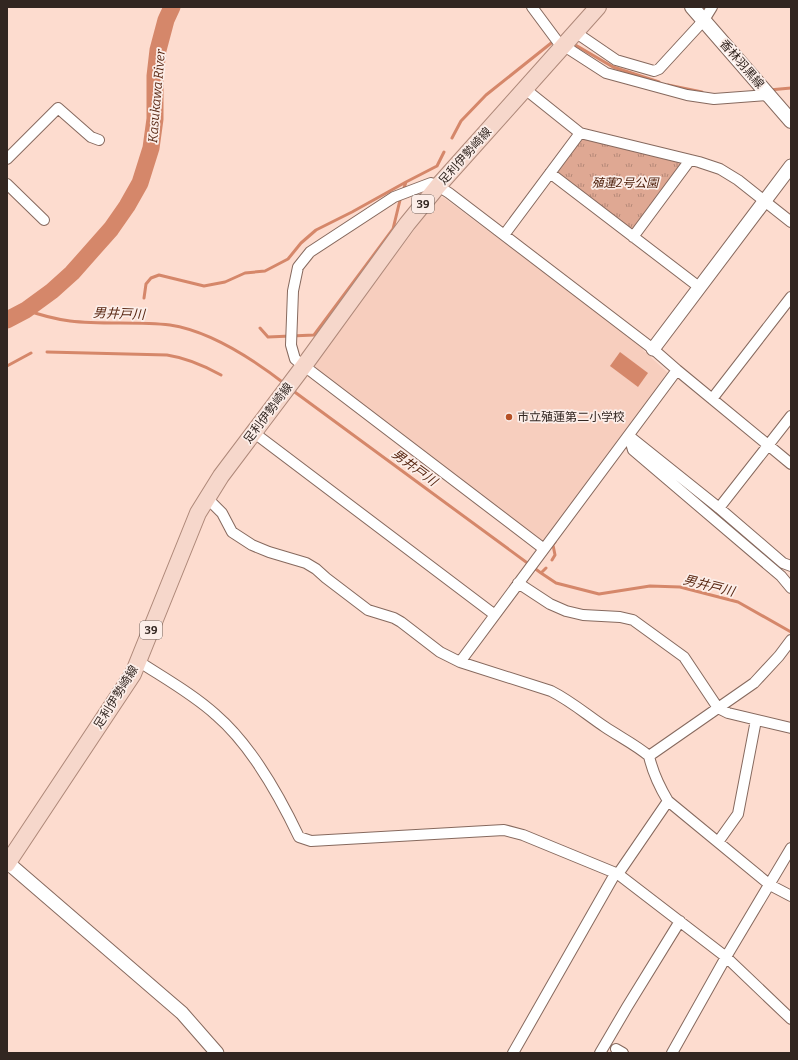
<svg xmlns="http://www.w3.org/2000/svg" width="798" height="1060" font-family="Bitter,'Noto Sans JP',serif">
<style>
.built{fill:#f7cebe}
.park{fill:url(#park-tufts)}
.water{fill:#d5876a}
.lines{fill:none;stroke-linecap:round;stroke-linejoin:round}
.stream{stroke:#d5876a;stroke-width:3}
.river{stroke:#d5876a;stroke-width:17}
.minor-casing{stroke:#86695e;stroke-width:12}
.tertiary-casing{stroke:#86695e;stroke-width:15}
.secondary-casing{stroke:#86695e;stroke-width:16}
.primary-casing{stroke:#ae8879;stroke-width:18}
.minor{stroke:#fff;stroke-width:10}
.tertiary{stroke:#fff;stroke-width:13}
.secondary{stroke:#fff;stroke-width:14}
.primary{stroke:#f6d7cb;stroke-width:16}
.poi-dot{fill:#b65025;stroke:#fceee9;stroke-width:1.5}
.labels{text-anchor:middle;stroke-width:3.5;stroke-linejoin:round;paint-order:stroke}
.shield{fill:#fceee9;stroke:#6f625d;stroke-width:1}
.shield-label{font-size:11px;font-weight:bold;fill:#322621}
.street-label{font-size:12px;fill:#322621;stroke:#fceee9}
.park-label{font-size:12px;font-style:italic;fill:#491803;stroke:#fceee9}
.poi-label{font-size:12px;fill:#322621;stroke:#fceee9;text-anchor:start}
.water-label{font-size:13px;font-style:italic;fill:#582611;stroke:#fceee9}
</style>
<defs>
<pattern id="park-tufts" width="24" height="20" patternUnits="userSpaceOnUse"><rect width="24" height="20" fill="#dfa893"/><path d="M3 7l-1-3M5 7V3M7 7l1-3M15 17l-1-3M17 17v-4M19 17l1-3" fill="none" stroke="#b58978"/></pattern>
</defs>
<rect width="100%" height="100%" fill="#fddccf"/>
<path class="built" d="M443,197L642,346L643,350L667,372L668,378L546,540L542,542L315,369V363L438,198Z"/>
<path class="park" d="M584,139L679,162L682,167L636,228L631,229L559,175L558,169L579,142Z"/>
<path class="water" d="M620,352L648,373L638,387L610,366Z"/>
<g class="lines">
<path class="stream" d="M572,43L613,67L659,82
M668,85L702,92
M769,90L791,88
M452,138L461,121L486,95L555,40
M403,191L406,182L437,166L444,152
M144,298L146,284L151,278L159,275L204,286L225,282L245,273L265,271L288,259L301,243L316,230L352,212L406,182
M26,310C40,315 55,319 70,321C103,325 137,321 170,325C210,331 254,360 285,384
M260,328L268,337L314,335L393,229L401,196
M47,352L167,355C187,358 203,365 221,375
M7,366L31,353
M292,390L541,573L556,583L599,594L650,586L680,587L738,602L791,632
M552,560L555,555L553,545L555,542
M541,573L546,568"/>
<path class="river" d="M7,320L26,310L52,291L72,273L111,229L127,206L140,183L151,148L155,119V76L158,50L166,20L172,7"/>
<defs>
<path id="minor" d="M532,7L558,42L606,73L687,95L714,99L768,95
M575,32L616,60L654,71L659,69L704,20L712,7
M525,89L580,133L699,162L720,169L738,180L791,222
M7,159L58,108L91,137L99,140
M550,173L699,287
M7,184L44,220
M504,235L580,133
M633,237L690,160
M712,399L791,297
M253,432L495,615
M629,436L633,450L781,576L791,588
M629,436L719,508L783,563L791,566
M208,497L211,502L222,513L232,532L252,545L269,552L306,563L316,569L326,578L368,610L394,618L401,622L440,652L460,662L551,691C571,701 587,715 605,727C620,737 636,745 649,756C653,774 659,786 668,801L770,885L791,896
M719,508L791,416
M544,549L295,359L291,345L293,291L298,267L310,252L394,197L431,183L438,186L449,193L653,349L677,370L791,464
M518,583L550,604L566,611L583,615L620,617L633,620L684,657L718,708L728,713L791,728
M138,661C164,678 193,694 216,715C252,746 279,795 299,837L311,841L504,830L523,835L618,874L726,957L791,1019
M460,662L677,370
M649,756L754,683L779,656L791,640
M718,842L738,814L756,720
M618,874L668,801
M616,1049L623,1053
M513,1053L615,874
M600,1053L627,1007L680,921
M672,1053L726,957L791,848"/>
<path id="tertiary" d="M653,349L791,166
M7,862L182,1013L217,1053"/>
<path id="secondary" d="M692,7L791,121"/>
<path id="primary" d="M7,864L133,674L198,513L221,476L303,367L407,224L438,186L598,7"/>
</defs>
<use href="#minor" class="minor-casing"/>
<use href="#tertiary" class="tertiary-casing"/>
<use href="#secondary" class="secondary-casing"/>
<use href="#primary" class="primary-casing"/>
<use href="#minor" class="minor"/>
<use href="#tertiary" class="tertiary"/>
<use href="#secondary" class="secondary"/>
<use href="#primary" class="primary"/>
</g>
<circle class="poi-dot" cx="509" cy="417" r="4"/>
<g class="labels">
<g class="shield">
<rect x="412" y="195" width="22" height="18" rx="3"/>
<rect x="140" y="621" width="22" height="18" rx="3"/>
</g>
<g class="shield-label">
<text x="423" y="208">39</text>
<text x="151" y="634">39</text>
</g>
<g class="street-label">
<text transform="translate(742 64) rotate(49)" y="4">香林羽黒線</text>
<text transform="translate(465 156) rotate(-48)" y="4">足利伊勢崎線</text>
<text transform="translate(268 413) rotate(-53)" y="4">足利伊勢崎線</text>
<text transform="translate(116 697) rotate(-58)" y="4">足利伊勢崎線</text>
</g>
<g class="park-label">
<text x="625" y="187">殖蓮2号公園</text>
</g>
<g class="poi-label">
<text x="517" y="421">市立殖蓮第二小学校</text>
</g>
<g class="water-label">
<text transform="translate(156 96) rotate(-85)" y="5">Kasukawa River</text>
<text transform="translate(119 313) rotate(2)" y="5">男井戸川</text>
<text transform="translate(415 467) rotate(36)" y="5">男井戸川</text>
<text transform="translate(709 585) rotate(14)" y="5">男井戸川</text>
</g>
</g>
<rect width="798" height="1060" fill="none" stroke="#322621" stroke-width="16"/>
</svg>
